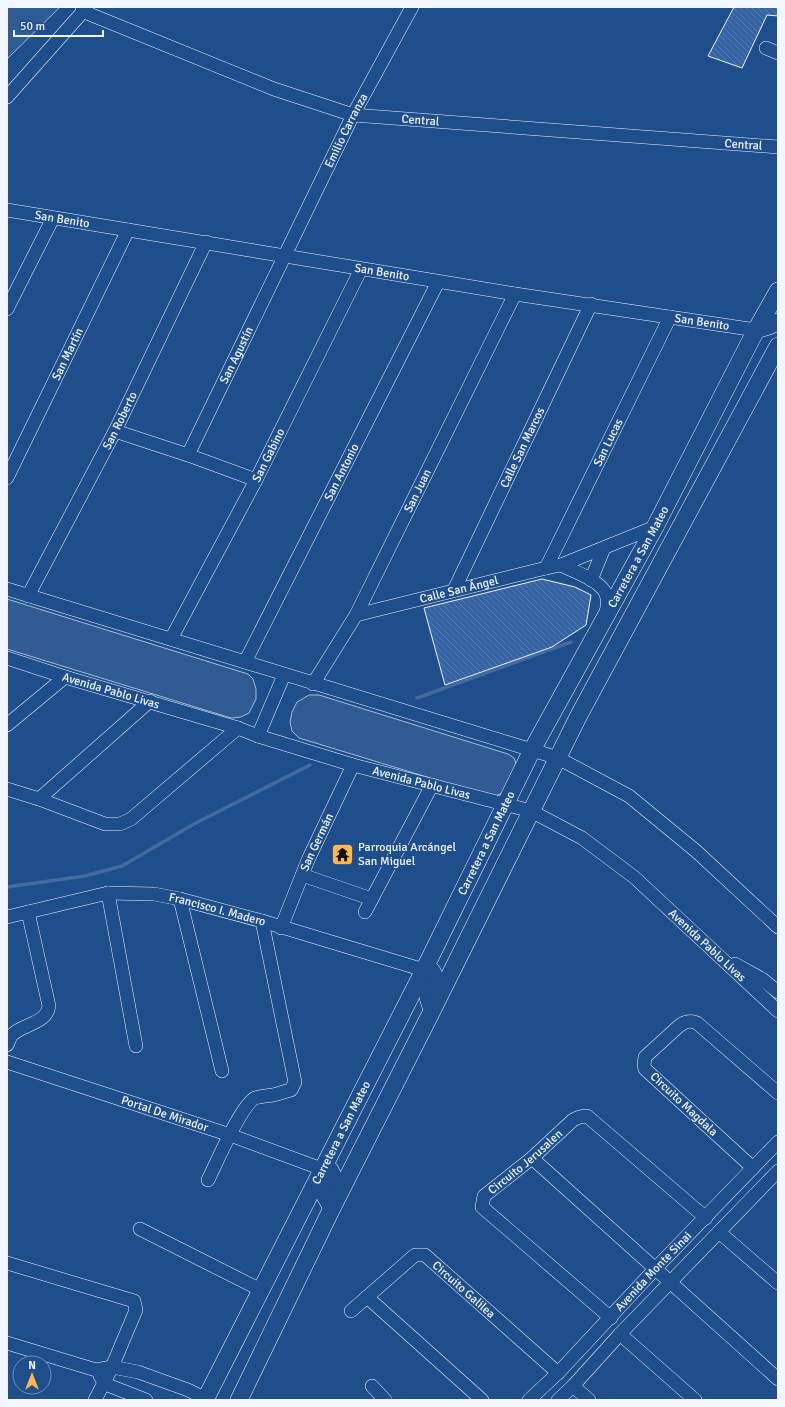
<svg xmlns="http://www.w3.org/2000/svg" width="785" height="1407" font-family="Signika,sans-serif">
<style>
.built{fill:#305b95;stroke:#a8bbd7}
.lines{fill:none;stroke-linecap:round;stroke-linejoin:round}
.stream{stroke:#446ba0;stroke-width:3.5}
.building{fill:url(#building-back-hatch);stroke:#f2f6ff}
.minor-casing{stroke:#f2f6ff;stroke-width:14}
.major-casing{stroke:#f2f6ff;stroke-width:18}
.minor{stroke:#1f4e8c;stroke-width:13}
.major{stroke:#1f4e8c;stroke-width:17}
.labels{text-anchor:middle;stroke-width:3;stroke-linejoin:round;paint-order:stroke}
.street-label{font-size:12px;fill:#f2f6ff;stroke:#1f4e8c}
.poi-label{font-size:12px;fill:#f2f6ff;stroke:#1f4e8c;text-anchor:start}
</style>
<defs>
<pattern id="building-back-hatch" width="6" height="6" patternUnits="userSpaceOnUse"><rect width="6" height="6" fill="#3563a3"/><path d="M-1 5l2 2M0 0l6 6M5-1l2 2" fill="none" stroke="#537ab1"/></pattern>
</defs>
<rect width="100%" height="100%" fill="#1f4e8c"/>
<path class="built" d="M7,7H60L7,59Z
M7,599L248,674L253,679L256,689V699L249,713L241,717L231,718L7,649Z
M309,695H319L508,754L514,758L516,763L507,791L495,796L486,795L299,738L292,731L290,722L292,712L297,702Z"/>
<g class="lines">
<path class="stream" d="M417,698L571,642
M7,887L85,876L122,866L194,824L310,765"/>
</g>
<path class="building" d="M734,7H778V16L767,15L742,68L708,56Z
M542,579L575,587L591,595L586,625L552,647L445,685L424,608Z"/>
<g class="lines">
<defs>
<g id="minor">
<path id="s1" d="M82,11L274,89L353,115L778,147"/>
<path d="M766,48L778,53"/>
<path d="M7,97L87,7"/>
<path id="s2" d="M7,210L515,294L756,330"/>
<path d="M7,309L53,218"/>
<path d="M115,431L188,455L256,480"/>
<path id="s3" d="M188,455L353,115L412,7"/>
<path id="s4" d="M7,478L128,230"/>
<path d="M561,565C575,572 597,579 605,592C609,599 607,608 606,614"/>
<path id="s5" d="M546,568L670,317"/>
<path d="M591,580L604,548"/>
<path d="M7,589L558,758L629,796L696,851L778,927"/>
<path id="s6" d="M454,590L591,304"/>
<path id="s7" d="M28,596L115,431L206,242"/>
<path id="s8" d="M356,615L546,568L561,565L655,527"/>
<path id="s9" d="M171,639L256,480L361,269"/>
<path id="s10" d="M7,658L65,677L238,728L258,736L353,765L531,811L582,838L634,877L778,1011"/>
<path id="s11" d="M245,662L438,282"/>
<path id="s12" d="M313,684L356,615L515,294"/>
<path d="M7,725L65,677"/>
<path d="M258,736L284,675"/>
<path d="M7,789L39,799L105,824H120L131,819L238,728"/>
<path d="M39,799L150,701"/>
<path d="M302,875L372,899"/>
<path d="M108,893L136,1046"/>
<path d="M180,899L222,1071"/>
<path d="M365,912L432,785"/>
<path id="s13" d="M7,917L108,893L154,894L180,899L262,921L424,970"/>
<path id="s14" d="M281,928L308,860L353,765"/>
<path d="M735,964L762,979L778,992"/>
<path d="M7,1045C9,1042 10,1036 13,1034C24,1024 47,1023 49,1006L28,912"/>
<path id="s15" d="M7,1062L230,1135L322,1169"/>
<path d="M532,1158L778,1379"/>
<path d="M753,1168L645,1069L644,1065L645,1057L679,1026C685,1021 690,1020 697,1023L778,1093"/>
<path d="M208,1180C216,1164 241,1105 255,1098C261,1096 267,1096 273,1095C279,1094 285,1091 291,1090L295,1082L262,921"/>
<path d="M140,1229L261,1290"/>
<path d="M719,1232L778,1283"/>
<path d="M7,1263L134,1301L136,1310L112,1367L95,1400"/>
<path d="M367,1297L482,1400"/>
<path id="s16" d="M351,1311L415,1255H425L558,1373"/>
<path id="s17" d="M611,1318L482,1207L484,1196L532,1158L573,1120C578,1117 581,1116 587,1116L706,1218"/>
<path d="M620,1334L695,1400"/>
<path d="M7,1343L96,1370L112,1367L138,1372L188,1390L208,1400"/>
<path d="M100,1376L105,1384L146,1400"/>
<path d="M372,1386L385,1400"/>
<path d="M573,1386L589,1400"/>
<path id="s18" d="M529,1400L558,1373L655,1269L778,1142"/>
<path d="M558,1400L573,1386L620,1334L778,1171"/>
</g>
<g id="major">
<path d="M756,330L769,326L778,322"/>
<path d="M424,970L429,969C440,976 429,984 428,993C427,997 430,1003 431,1007"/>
<path d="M322,1169L330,1170L333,1176L325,1196L332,1208"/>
<path id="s19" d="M205,1400L424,970L532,750L655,527L756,330L778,291"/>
<path d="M239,1400L332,1208L432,1011L578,717L778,346"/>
</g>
</defs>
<use href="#minor" class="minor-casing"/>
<use href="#major" class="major-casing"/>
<use href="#minor" class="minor"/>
<use href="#major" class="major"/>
</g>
<defs>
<symbol id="temple-square" viewBox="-11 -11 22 22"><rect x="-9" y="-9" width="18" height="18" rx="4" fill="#ffb74d" stroke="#1f4e8c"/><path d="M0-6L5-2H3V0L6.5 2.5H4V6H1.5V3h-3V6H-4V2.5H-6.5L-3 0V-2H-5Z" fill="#111"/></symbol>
</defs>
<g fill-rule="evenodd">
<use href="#temple-square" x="330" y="842" width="25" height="25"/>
</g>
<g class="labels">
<g class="street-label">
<text dy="4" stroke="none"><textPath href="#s1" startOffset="358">Central</textPath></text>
<text dy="4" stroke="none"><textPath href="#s3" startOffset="361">Emilio Carranza</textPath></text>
<text dy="4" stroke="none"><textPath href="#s1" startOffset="682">Central</textPath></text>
<text dy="4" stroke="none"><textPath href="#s2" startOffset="56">San Benito</textPath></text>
<text dy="4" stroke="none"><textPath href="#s2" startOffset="380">San Benito</textPath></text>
<text dy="4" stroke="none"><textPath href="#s2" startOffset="704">San Benito</textPath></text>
<text dy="4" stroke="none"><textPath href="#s4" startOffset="138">San Martín</textPath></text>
<text dy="4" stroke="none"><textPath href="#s3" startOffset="111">San Agustín</textPath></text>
<text dy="4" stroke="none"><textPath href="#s7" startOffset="198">San Roberto</textPath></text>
<text dy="4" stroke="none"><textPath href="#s5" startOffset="140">San Lucas</textPath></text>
<text dy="4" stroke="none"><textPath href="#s6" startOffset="158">Calle San Marcos</textPath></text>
<text dy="4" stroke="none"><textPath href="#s9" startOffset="208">San Gabino</textPath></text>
<text dy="4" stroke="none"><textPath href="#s11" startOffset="213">San Antonio</textPath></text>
<text dy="4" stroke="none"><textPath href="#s12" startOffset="220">San Juan</textPath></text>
<text dy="4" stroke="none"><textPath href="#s19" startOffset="948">Carretera a San Mateo</textPath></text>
<text dy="4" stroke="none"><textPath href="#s8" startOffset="106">Calle San Ángel</textPath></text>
<text dy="4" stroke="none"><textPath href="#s10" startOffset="109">Avenida Pablo Livas</textPath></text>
<text dy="4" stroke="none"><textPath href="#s10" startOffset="433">Avenida Pablo Livas</textPath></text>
<text dy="4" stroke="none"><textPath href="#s14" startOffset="93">San Germán</textPath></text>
<text dy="4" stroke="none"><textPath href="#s19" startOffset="624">Carretera a San Mateo</textPath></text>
<text dy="4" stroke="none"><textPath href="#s13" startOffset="215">Francisco I. Madero</textPath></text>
<text dy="4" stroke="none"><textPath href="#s10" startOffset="769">Avenida Pablo Livas</textPath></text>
<text transform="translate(684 1104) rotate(43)" y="4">Circuito Magdala</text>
<text dy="4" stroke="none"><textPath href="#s15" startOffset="166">Portal De Mirador</textPath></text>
<text dy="4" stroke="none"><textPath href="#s19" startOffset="300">Carretera a San Mateo</textPath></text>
<text dy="4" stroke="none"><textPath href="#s17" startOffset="235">Circuito Jerusalen</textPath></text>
<text dy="4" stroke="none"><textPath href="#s18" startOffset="179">Avenida Monte Sinai</textPath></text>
<text dy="4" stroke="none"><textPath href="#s16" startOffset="147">Circuito Galilea</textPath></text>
</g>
<g class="poi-label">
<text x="358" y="851">Parroquia Arcángel<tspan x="358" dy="14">San Miguel</tspan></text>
</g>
</g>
<rect width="785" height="1407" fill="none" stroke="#f2f6ff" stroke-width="16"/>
<g transform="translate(32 1375)"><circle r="19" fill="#1f4e8c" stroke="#7391ba"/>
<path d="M0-3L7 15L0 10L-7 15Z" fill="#ffb74d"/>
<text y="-6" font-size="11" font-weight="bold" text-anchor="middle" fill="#f2f6ff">N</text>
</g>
<path d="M14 30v6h89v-6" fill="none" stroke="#f2f6ff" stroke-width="2"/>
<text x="20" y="30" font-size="12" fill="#f2f6ff" stroke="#1f4e8c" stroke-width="3" paint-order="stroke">50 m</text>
</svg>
